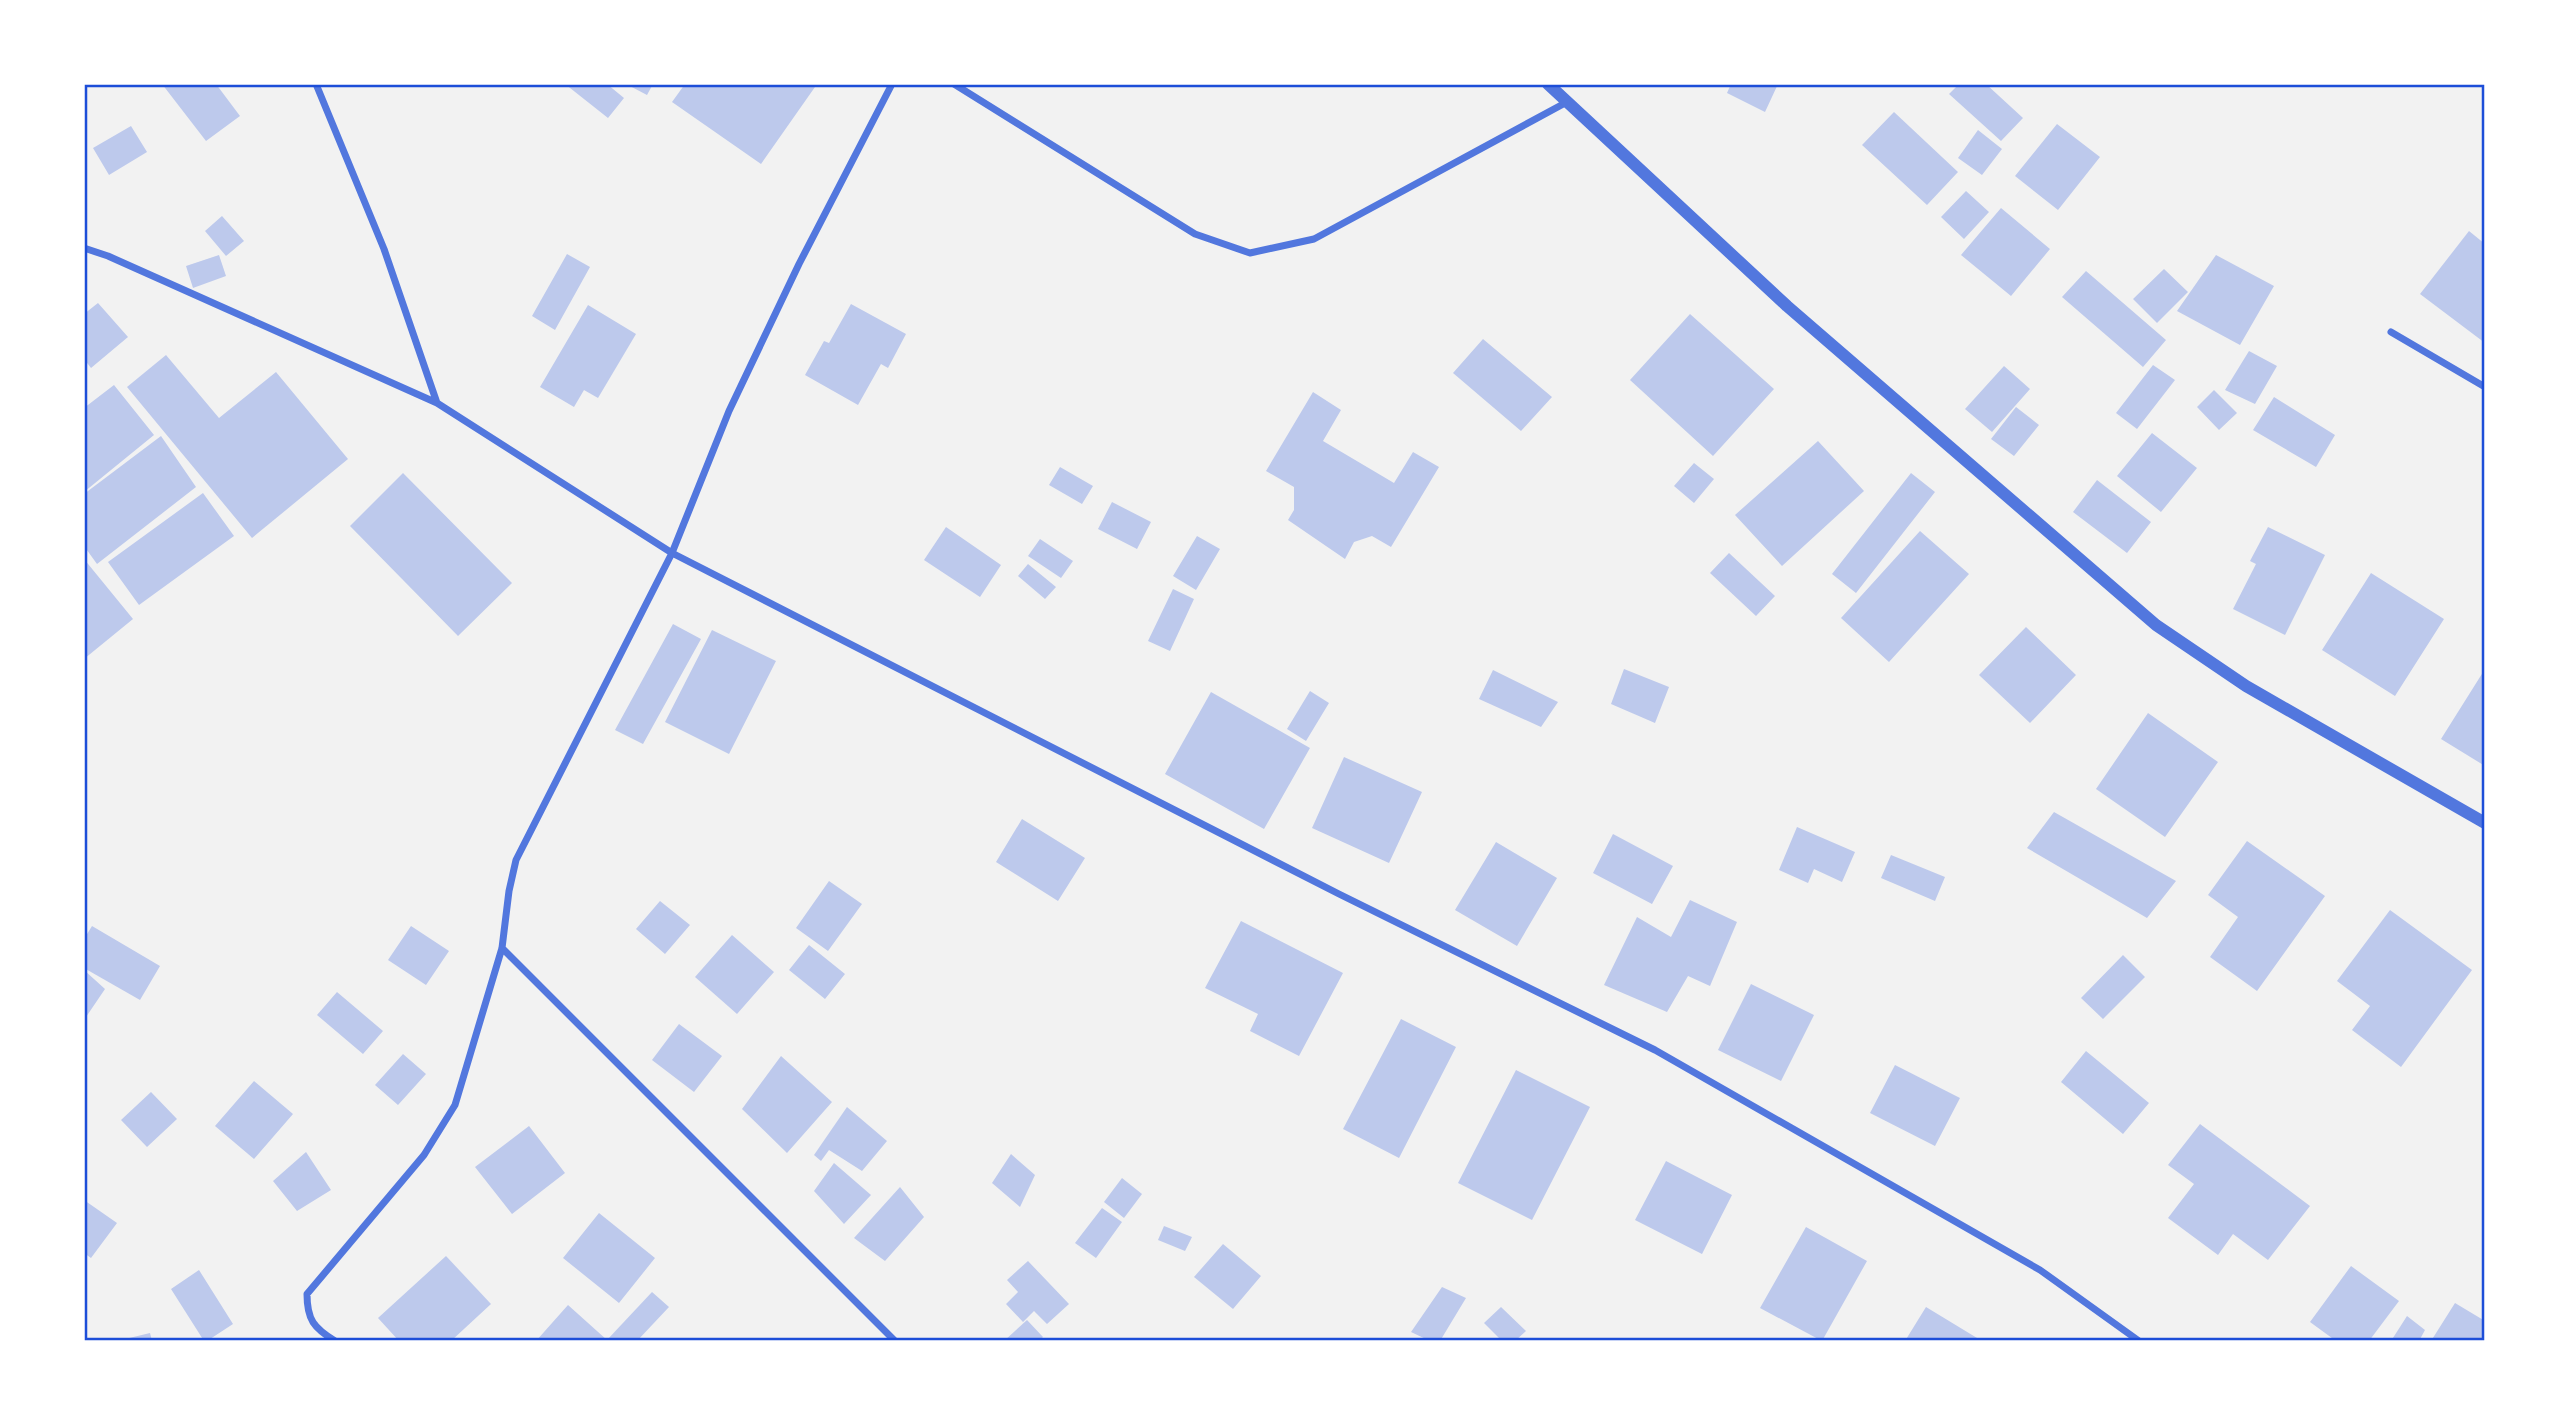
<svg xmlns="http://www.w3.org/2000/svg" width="2569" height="1425" font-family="Jost,sans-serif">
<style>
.building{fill:#bdc9ec}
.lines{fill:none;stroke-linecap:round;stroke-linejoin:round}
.minor{stroke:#5277de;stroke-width:7}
.tertiary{stroke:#5277de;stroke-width:12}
.neatline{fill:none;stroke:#1d4ed8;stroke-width:2.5}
</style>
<rect width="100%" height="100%" fill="#f2f2f2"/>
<path class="building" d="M162,84H216L240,116L206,141Z
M565,84H607L624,98L608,118Z
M626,84H653L647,95Z
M685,84H810L815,87L761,164L672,102Z
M1731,84H1778L1765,112L1727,93Z
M1959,84H1986L2023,118L2001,141L1949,94Z
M1894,112L1958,172L1927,205L1862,145Z
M2057,124L2100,157L2058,210L2015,176Z
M131,126L147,152L109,175L93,148Z
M1978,130L2002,149L1982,175L1958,158Z
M1966,191L1989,212L1964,239L1941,217Z
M2001,208L2050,249L2011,296L1961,255Z
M222,216L244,241L226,256L205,231Z
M2469,231L2485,244V343L2420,294Z
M567,254L590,267L555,330L532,316Z
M219,255L226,276L193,288L186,266Z
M2216,255L2274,286L2240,345L2177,311Z
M2164,269L2188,292L2157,323L2133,299Z
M2086,271L2166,340L2143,367L2062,297Z
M98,303L128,337L91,368L84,359V314Z
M851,304L906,334L888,368L881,364L858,405L805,375L824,341L829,343Z
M588,305L636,334L598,398L584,390L574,407L540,387Z
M1690,314L1774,389L1713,456L1630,380Z
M1483,339L1552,397L1521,431L1453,373Z
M2249,351L2277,366L2255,404L2225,390Z
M166,355L219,418L276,372L348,459L252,538L127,387Z
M2153,365L2175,380L2137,429L2116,413Z
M2004,366L2030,389L1992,432L1965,409Z
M114,385L154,435L84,492V408Z
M2214,390L2237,413L2219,430L2197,407Z
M1313,392L1341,410L1323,441L1394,483L1413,452L1439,467L1391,547L1372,536L1354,542L1345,559L1288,520L1294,510V487L1266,471Z
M2274,397L2335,435L2316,467L2253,430Z
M2016,407L2039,425L2014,456L1991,439Z
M2152,433L2197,468L2161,512L2117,476Z
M161,436L196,487L97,564L84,546V494Z
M1818,441L1864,491L1782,566L1735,515Z
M1694,463L1714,479L1694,503L1674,486Z
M1060,467L1093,486L1082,504L1049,485Z
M403,473L512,583L458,636L350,526Z
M1911,473L1935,492L1856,593L1832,574Z
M2097,480L2151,522L2127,553L2073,512Z
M203,493L234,536L139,605L108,562Z
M1112,502L1151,522L1137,549L1098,529Z
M946,527L1001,565L980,597L924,560Z
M2268,527L2325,555L2285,635L2233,609L2256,564L2250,561Z
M1920,531L1969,574L1889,662L1841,618Z
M1197,536L1220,549L1196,590L1173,576Z
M1040,539L1073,561L1061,578L1028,556Z
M1729,553L1775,596L1756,616L1710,573Z
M84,559L133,619L84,659Z
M1028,564L1056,587L1045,599L1018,576Z
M2371,573L2444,619L2395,696L2322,650Z
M1173,589L1194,599L1170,651L1148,641Z
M673,624L701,639L643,744L615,730Z
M2026,627L2076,675L2030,723L1979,675Z
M712,630L776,661L729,754L665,722Z
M1624,669L1669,687L1655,723L1611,704Z
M2485,669V766L2441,739Z
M1493,670L1558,702L1541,727L1479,699Z
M1310,691L1329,703L1306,741L1287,729Z
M1211,692L1310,748L1264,829L1165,774Z
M2148,713L2218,762L2165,837L2096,789Z
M1344,757L1422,792L1389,863L1312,828Z
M2054,812L2176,881L2147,918L2027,848Z
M1022,819L1085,858L1058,901L996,862Z
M1797,827L1855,852L1842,882L1814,869L1808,883L1779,870Z
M1613,834L1673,866L1652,904L1593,873Z
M2247,841L2325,896L2257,991L2210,957L2238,917L2208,895Z
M1496,842L1557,878L1517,946L1455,910Z
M1891,855L1945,877L1935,901L1881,878Z
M829,881L862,904L828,951L796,928Z
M1690,900L1737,922L1710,986L1688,976L1667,1012L1604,985L1637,917L1671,937Z
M660,901L690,925L665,954L636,929Z
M2390,910L2472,970L2401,1067L2352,1030L2370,1006L2337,981Z
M1241,921L1343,973L1299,1056L1250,1031L1258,1014L1205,988Z
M92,926L160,966L140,1000L84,968V939Z
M411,926L449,951L426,985L388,960Z
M732,935L774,972L737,1014L695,977Z
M809,945L845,974L825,999L789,970Z
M2123,955L2145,977L2103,1019L2081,998Z
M84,970L105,989L84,1020Z
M1751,984L1814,1015L1781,1081L1718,1050Z
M337,992L383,1031L363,1054L317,1015Z
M1401,1019L1456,1047L1399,1158L1343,1129Z
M679,1024L722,1056L694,1092L652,1060Z
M2086,1051L2149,1103L2123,1134L2061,1082Z
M403,1054L426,1074L398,1105L375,1085Z
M781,1056L832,1102L787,1153L742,1109Z
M1895,1065L1960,1098L1935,1146L1870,1113Z
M1516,1070L1590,1107L1532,1220L1458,1183Z
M254,1081L293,1114L254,1159L215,1126Z
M151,1092L177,1119L147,1147L121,1120Z
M847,1107L887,1141L862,1171L829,1150L821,1161L814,1155Z
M2200,1124L2310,1206L2268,1260L2233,1234L2218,1255L2168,1218L2194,1184L2168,1165Z
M529,1126L565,1173L512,1214L475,1167Z
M306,1152L331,1190L297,1211L273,1181Z
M1011,1154L1035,1175L1020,1207L992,1183Z
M1666,1161L1732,1195L1702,1254L1635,1220Z
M834,1163L871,1195L844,1224L814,1191Z
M1122,1178L1142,1194L1124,1218L1104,1202Z
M900,1187L924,1217L885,1261L854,1238Z
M84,1200L117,1223L91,1258L84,1253Z
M1102,1208L1122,1222L1096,1258L1075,1243Z
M599,1213L655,1258L619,1303L563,1258Z
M1164,1226L1192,1237L1185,1251L1158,1240Z
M1806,1227L1867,1261L1822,1341L1760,1308Z
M1223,1244L1261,1276L1233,1309L1194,1277Z
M446,1256L491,1304L451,1341H399L378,1318Z
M1028,1261L1069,1304L1047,1324L1034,1311L1023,1322L1006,1304L1018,1292L1007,1280Z
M2351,1266L2399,1301L2369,1341H2336L2310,1322Z
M199,1270L233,1324L207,1341H204L171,1289Z
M1442,1287L1466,1298L1440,1341H1430L1411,1332Z
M652,1292L669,1307L637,1341H536L568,1305L607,1340Z
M2455,1303L2485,1321V1341H2431Z
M1501,1307L1526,1331L1515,1341H1502L1484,1323Z
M1926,1307L1982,1341H1905Z
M2407,1316L2425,1330L2419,1341H2391Z
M1027,1320L1043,1337L1039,1341H1004Z
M150,1333L152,1341H121V1340Z"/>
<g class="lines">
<path class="minor" d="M316,84L384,249L437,403
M954,84L1195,234L1250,253L1314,239L1567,102
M84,248L108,256L437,403L672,553L1339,894L1655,1050L2040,1270L2139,1341
M2391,332L2485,387
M502,948L895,1341
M335,1341C314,1328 307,1320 307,1294L424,1155L455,1105L502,948L509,891L516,860L672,553L729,411L799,264L892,84"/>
<path class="tertiary" d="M1548,84L1787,306L2156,625L2246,686L2485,823"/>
</g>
<rect width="2569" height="1425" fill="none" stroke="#ffffff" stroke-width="172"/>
<rect x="86" y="86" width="2397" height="1253" class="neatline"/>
</svg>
